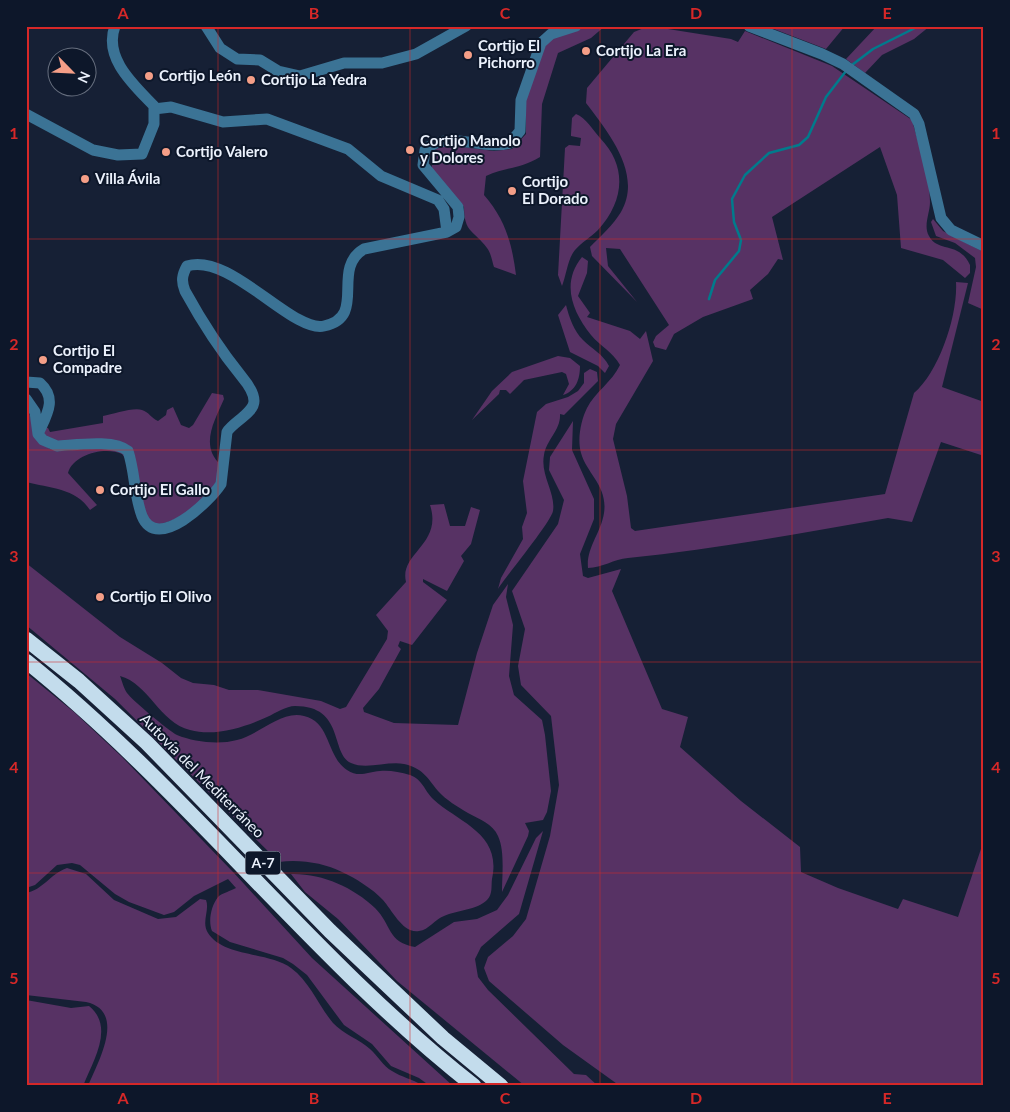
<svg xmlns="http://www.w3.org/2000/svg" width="1010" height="1112" font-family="Lato,sans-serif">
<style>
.green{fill:#573264}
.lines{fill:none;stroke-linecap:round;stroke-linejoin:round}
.stream{stroke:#007b8c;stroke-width:2.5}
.minor{stroke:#3b7395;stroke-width:11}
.highway{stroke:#c3dcec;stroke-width:15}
.grid{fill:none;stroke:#d62828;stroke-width:1;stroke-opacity:0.55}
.poi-dot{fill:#f49e87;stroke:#0d172a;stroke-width:2}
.labels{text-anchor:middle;stroke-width:4;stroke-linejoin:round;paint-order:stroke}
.shield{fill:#0d172a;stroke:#a8b0bd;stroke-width:1}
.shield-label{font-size:14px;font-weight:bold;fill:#ebf1fc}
.poi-label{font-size:15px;font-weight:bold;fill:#ebf1fc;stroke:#0d172a;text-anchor:start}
.street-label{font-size:15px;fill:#ebf1fc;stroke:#0d172a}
.neatline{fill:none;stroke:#d62828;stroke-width:2}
.grid-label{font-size:16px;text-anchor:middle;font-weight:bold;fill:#d62828}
</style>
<rect width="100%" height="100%" fill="#162035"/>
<path class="green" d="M584,26H605L591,38L558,53L542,104L540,157C520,169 506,167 486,176L484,195C505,219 512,243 516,275L494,267C492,261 491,253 487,248C474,230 464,233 464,207L432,169L431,151L446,145L494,151L512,149L526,134V98L545,45L550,39Z
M649,26L731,39L738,42L745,31L832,66L912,120C919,146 930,175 930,202C930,213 923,226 929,236C938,253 959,241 970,265V273L965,278L943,260L901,248L897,195L880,147L772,217L783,260L778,259L768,274L750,290L753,299L703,317L674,334L666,350L655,347L653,342L656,336L669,325L620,249L606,248L608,266L637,302L592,256L590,247C601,236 613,225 621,212C643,174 608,132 586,103L587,88L634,32Z
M766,26H845L826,49Z
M877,26H930L914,39L882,55L865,73L846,59Z
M576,114C586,118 593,130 600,138C628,167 624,201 598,230C591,237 582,242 575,250C568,258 566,276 562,286L558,275L565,148L569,145L580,146L581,138L571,136V134L572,118Z
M933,219L943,231L984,252V310L968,303L976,267L975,258L955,243L936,236L931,222Z
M582,257L588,261L587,273L578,296L590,313L587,317L630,331L640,339L646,331L653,361L616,424L613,439L627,496L631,528L635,531L885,494L914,393C939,372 958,315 956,282L968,283L942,387L984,402V456L941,442L912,522L888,518C802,533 716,549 628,558C614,559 602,568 588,568C586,548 601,533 604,513C608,486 587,474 581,453C577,439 581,420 587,408C595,392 612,382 620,365C613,352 600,346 591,335C572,311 561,283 582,257Z
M566,305C569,317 574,331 583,340C592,349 603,354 609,366L605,373L598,366L570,352L558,315Z
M558,356L570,358L580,366C580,379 576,391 563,395L569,384L566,374L562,372L524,380L510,394L506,390H500L499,394L472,420L492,391L512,372Z
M590,369L597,372L598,381L564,415L560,414C561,430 547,439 544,455C540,475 556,493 553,511C551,522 507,575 498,589L501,578L523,539L522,527L527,513L523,481L537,412L546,404L568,397L578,391L584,383V373Z
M212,393L223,395L224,399C215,420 199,446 221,465L217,484L187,515L159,525L148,520L143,507L131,449L59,443L44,436L43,427L48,428L50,432L103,423V416C113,414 134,407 142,410C149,412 151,418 158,421L166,415L167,410L173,407L181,425L189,428L193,425Z
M26,404L39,442L50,449L60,451L110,447L125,454L128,462L122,454C106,446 73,454 68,473L97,505L90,510C76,488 49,488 26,482Z
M573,421L572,450L594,499V519L580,554L583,576L588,578L621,569L612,591L662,709L688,717L680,747L741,801L800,847L801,872L838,888L898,909L903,899L958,917L984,840V1086H620L563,1045L489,981L484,968L488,957L513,936L526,919L550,836L559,785L551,716L521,685L518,666L525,629L512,591L558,524L564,500L549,470L550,457Z
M444,504L450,526H465L471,507L480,510L471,544L461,556L464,561L447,591L423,579V582L447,600L412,645L400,641L398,646L401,649L379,689L363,708L364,712L394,723L458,725L477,653L493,605L508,584L506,597L513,625L509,676L514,695L542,720L545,735L551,791L547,812L543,820L525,823L529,831L528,836L502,892C502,875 505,851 498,836C493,824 479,819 468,813C458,807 446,800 438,791C427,777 422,768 404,764C387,761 366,770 351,763C330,753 345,706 295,706C286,706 276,713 267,717C245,727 215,737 190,730C160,723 148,683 120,676C122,681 124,689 127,693C132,700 169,731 177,735C194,742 219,745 237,740C259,735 281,710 304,716C331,722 326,756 347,770C359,778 367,772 380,771C389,770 400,772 410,775C423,780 424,790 433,799C459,823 502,833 492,879C491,886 493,894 487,900C477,910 457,910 444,916C435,919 429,930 419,931C403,934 392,910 383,900C373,889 355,878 342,872C324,863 300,859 279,862L115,699L26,625V563L120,637L162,663L181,678L193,683L214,685L229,690H258L321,701L340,709L346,707L387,639L388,631L376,615L406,582C399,553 443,545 430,505Z
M26,673L74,712L122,757L234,873L312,958L453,1086H430L419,1078L391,1066L372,1044L344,1025L307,975L293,964L283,958L230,942L212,931C208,921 211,906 218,897C222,893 231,891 236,888L228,879L194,896L174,912L164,915L129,902L115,894L80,865L72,863L57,865L35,885L26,888Z
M543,831L519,914L481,947L475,959L478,977L488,990L574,1074L586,1075L598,1086H525L397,981L338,919L305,892L291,874C321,873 353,887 375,908C392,925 387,942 415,947L454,922L477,919L497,910L508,895L536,838Z
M67,868L86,874L114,900L158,919L176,917L200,899L206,900C210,910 201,922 208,933C223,957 270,952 291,968C310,982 318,1005 333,1023C343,1034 359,1039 370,1049C378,1056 383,1066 392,1071C401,1077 413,1079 423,1086H88C98,1062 127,1011 86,1002L26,995V893C43,890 50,874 67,868Z
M26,1000L71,1008L89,1006C115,1027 93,1061 83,1086H26Z"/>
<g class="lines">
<path class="stream" d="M852,65L873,49L919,26
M709,299L715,280L739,251L741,240L734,222L732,199L745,175L769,153L799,145L808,137L826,97L846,71"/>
<path class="minor" d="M206,26L220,48L237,59L260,60L278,71L300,76L344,63H382L416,54L466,26
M749,26L822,54L843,64L914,114L919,124L941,218L951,230L984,246
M154,109L171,107L223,122L267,119L348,149L381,176L438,200L444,209L447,232
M26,114L93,150L118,155L142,154L154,124V106C134,85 103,58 115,26
M26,382L40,383C58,399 46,416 38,434
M26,399L35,412L38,434L43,440L57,446C76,445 114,439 128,451C135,472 134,495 142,516C157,553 210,501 221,484L227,432C233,422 254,413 254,401C254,392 247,383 242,377C220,350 202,322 185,291C181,281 182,275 187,266C230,252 292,333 324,326C368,317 330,269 364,249L447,232L456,227L459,217L458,207L423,165L425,150C447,129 484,151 510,143L520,131L521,100L541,43L551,34L576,26"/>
<path class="highway" d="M26,639L79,681L147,743L330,931L443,1038L501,1086
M26,661C187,790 312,959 474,1086"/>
</g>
<path class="grid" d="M218,26V1086M410,26V1086M600,26V1086M792,26V1086M26,239H984M26,450H984M26,662H984M26,873H984"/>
<g class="poi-dot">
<circle cx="586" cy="51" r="5"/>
<circle cx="468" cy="55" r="5"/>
<circle cx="149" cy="76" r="5"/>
<circle cx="251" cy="80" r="5"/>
<circle cx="410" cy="150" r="5"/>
<circle cx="166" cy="152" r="5"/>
<circle cx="85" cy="179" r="5"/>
<circle cx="512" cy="191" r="5"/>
<circle cx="43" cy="360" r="5"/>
<circle cx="100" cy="490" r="5"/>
<circle cx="100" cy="597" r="5"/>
</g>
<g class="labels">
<rect class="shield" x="245.5" y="851.5" width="35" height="23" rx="4"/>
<g class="shield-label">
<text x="263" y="868">A-7</text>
</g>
<g class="poi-label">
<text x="478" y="51">Cortijo El<tspan x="478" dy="17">Pichorro</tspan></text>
<text x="596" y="56">Cortijo La Era</text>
<text x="159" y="81">Cortijo León</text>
<text x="261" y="85">Cortijo La Yedra</text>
<text x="420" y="146">Cortijo Manolo<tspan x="420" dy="17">y Dolores</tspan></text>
<text x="176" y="157">Cortijo Valero</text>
<text x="95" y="184">Villa Ávila</text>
<text x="522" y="187">Cortijo<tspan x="522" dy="17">El Dorado</tspan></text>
<text x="53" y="356">Cortijo El<tspan x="53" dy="17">Compadre</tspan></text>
<text x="110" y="495">Cortijo El Gallo</text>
<text x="110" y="602">Cortijo El Olivo</text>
</g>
<g class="street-label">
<text transform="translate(202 776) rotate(45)" y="5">Autovía del Mediterráneo</text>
</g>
</g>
<rect width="1010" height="1112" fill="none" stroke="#0d172a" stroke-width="55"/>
<g transform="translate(72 72) rotate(114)"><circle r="24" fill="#0d172a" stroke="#666e7e"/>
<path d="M0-4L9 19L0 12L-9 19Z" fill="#f49e87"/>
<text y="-8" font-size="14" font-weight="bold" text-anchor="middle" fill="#ebf1fc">N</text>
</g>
<rect x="28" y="28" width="954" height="1056" class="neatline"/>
<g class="grid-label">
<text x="123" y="19">A</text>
<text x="314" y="19">B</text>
<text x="505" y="19">C</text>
<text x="696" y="19">D</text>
<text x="887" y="19">E</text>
<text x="14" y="139">1</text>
<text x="996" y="139">1</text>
<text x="14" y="350">2</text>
<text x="996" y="350">2</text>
<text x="14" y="562">3</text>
<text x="996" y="562">3</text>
<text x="14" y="773">4</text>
<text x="996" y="773">4</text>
<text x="14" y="984">5</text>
<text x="996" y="984">5</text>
<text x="123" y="1104">A</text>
<text x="314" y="1104">B</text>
<text x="505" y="1104">C</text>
<text x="696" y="1104">D</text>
<text x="887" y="1104">E</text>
</g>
</svg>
